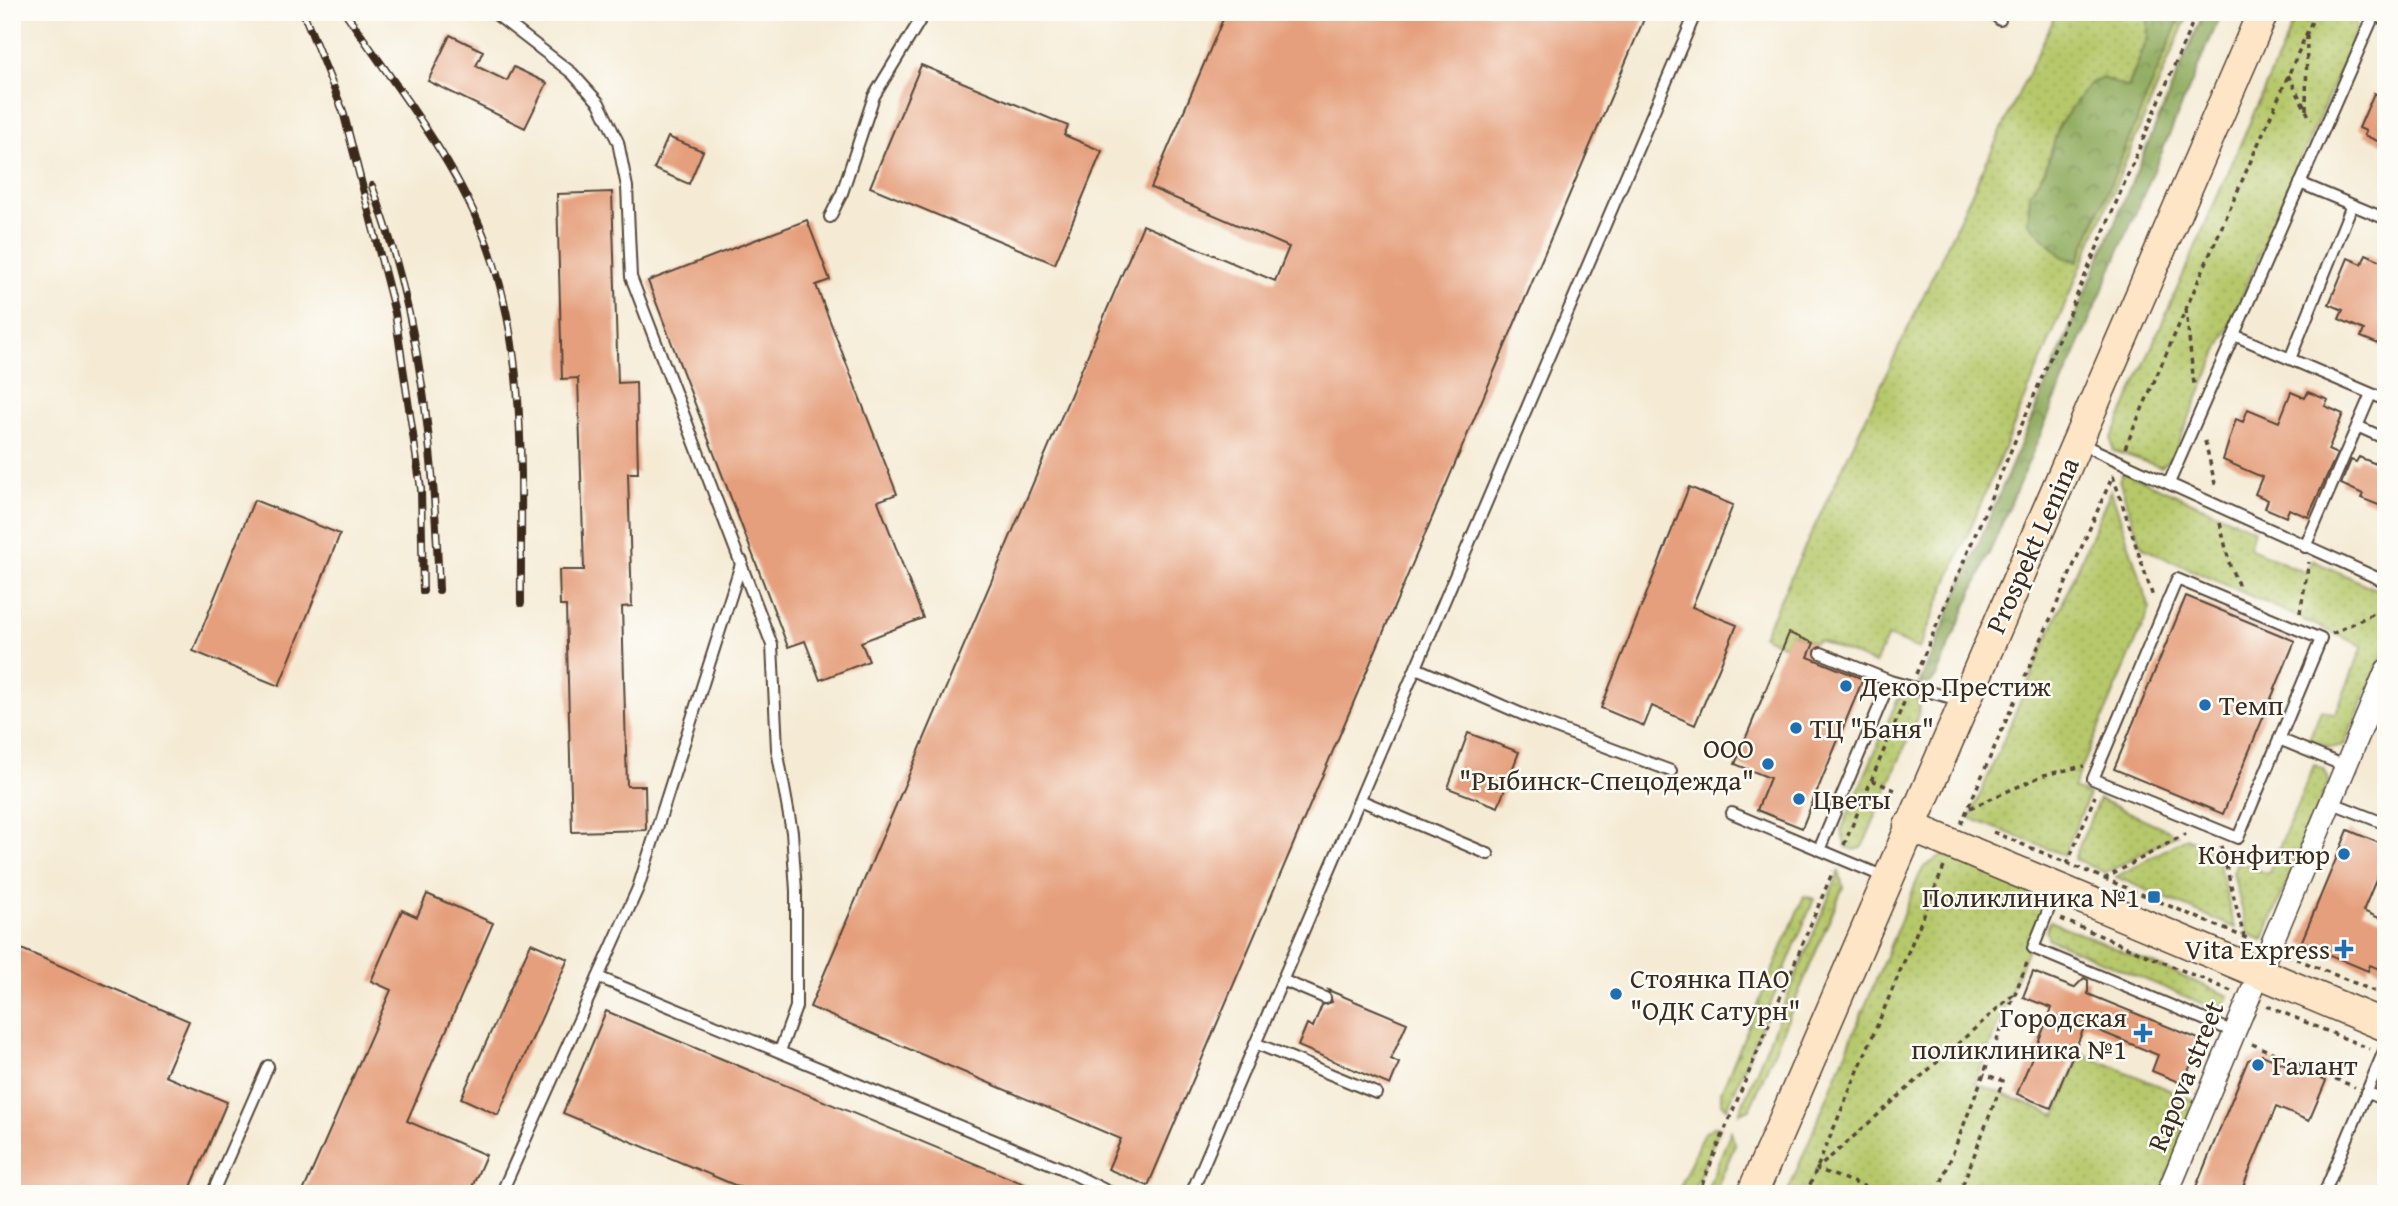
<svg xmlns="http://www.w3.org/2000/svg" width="2398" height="1206" font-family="'Gentium Book Plus',serif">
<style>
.grass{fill:url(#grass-dots);stroke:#787944;stroke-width:2}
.forest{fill:url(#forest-crowns);stroke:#666b3e;stroke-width:2}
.building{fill:#e59f7c}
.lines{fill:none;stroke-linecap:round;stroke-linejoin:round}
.lane-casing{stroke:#574739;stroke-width:14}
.street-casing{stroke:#574739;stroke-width:24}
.secondary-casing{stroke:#574739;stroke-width:33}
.path{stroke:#574739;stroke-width:3.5;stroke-dasharray:5 5;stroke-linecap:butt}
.lane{stroke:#fff;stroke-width:10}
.street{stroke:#fff;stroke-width:21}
.secondary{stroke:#fde5c5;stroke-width:30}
.rail-casing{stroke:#3b2a1e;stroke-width:8}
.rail{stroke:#fdfcf7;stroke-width:5;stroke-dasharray:16;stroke-linecap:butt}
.poi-dot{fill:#1f6fb2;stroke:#fdfcf7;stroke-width:2.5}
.labels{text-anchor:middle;stroke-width:5;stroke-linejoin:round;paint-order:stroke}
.street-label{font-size:28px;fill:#3b2a1e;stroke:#fdfcf7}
.poi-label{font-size:28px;fill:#3b2a1e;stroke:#fdfcf7;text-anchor:start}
</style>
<defs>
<pattern id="grass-dots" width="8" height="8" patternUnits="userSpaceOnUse" patternTransform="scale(1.75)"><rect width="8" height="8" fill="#b6c86b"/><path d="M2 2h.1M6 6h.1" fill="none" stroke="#9dac5c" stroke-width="1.8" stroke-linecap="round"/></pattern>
<pattern id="forest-crowns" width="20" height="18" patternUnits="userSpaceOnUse" patternTransform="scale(1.75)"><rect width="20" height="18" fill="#90ac5f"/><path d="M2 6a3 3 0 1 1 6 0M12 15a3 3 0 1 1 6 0" fill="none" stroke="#778c4e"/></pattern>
</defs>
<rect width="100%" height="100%" fill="#fdfcf7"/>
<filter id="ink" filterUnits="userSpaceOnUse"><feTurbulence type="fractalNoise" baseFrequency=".0143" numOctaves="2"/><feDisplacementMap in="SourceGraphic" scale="14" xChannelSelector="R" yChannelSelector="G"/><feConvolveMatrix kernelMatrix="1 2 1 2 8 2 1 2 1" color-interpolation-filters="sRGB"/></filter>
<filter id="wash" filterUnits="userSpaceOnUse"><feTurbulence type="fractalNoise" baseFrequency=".00686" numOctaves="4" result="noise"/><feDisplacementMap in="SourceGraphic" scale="28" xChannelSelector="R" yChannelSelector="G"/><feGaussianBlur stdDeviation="1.57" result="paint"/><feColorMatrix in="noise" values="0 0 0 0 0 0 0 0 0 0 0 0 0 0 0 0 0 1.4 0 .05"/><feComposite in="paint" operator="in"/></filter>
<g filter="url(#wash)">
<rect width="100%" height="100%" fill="#f5ebd5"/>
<path class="grass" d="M2057,12H2148V37L2127,89L2102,78L2060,124L2045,170L2030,193L2077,262L2182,12H2189L1919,649L1888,636L1875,664L1818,640L1814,643L1790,633L1784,646L1763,636Z
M2298,12H2347L2355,17L2357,30L2172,458L2161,467L2114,451L2111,440Z
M2123,472L2254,529L2249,548L2306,573L2312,560L2386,594V648L2344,745L2330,748L2309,739L2321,710L2335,715L2363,646L2145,549L2140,543L2119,480Z
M2111,490L2150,609L2073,788L2089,795L2064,855L1970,818Z
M1905,695L1918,699L1919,713L1865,841L1861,848L1854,850L1846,847L1841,831L1898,698Z
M2314,765L2324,769L2329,780L2263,940L2248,934L2233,873L2237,861L2268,874Z
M2099,799L2177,834L2106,873L2074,859Z
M2186,838L2215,850L2235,928L2116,877Z
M1942,856L1951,857L2044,895L2046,902L1975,1083L2056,1115L2081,1053L2198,1102L2160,1194H1787L1919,876L1924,867Z
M1839,872L1843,887L1750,1109L1739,1113Z
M1804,896L1814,899L1727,1109L1721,1101V1092Z
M2050,921L2229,996L2222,1012L2049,939L2046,931Z
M1713,1127H1720L1692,1194H1677L1703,1134Z
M1731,1131L1735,1145L1714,1194H1705Z"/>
<path class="forest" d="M2148,12H2182L2078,262L2063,257L2028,222L2030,193L2045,170L2060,124L2089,84L2102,78L2128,88L2148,37Z
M2204,12H2222L1936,677L1930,683L1919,684Z"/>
<g id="blocks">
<path class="building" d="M1226,12H1647L1148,1186L1108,1169L1121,1139L810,1007L1143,225L1275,281L1289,247L1151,188Z
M450,35L483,51L476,66L507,81L514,67L547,83L525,128L428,81Z
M921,65L1068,126L1064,135L1102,151L1055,264L870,187Z
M2374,93L2386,99V145L2364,135L2366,131L2359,128Z
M668,137L703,151L689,184L654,169Z
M612,192L618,383L636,382L638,473H628L632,606L622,607L627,786H645L646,830L572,832L566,606H560L559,570H584L578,378L562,379L557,194Z
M807,220L830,280L816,285L897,494L878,501L923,618L861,642L869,661L820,680L805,641L788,647L648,281Z
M2366,254L2386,263V347L2361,337L2364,330L2339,319L2343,310L2329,304L2348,258L2362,264Z
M2291,392L2305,398L2308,392L2328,400L2325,406L2343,414L2328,450L2337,454L2308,517L2289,509L2286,517L2265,508L2268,500L2255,494L2262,477L2223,460L2236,419L2243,422L2248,409L2279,422Z
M2359,457L2386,468V508L2361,498L2363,494L2341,484L2351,460L2356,462Z
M1689,487L1733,505L1692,607L1737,625L1695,725L1652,706L1644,726L1601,708Z
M254,500L340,534L279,686L193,651Z
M2186,596L2295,641L2223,814L2114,769Z
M1789,633L1814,643L1808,657L1863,679L1802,828L1757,810L1770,778L1735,764Z
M1468,733L1519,752L1498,807L1448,788Z
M2348,830L2386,846V856L2363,911L2386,921V972L2370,965L2368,971L2301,943Z
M427,894L493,923L407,1121L486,1155L469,1194H302L391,990L371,981L402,910L417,917Z
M531,943L568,959L498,1115L461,1098Z
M12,945L189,1021L165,1076L227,1102L188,1194H12Z
M2033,972L2074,988L2084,978L2088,980V994L2201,1040L2183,1084L2152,1071L2158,1055L2085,1025L2051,1108L2017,1094L2052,1008L2023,997Z
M1328,990L1407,1023L1391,1059L1399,1063L1390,1085L1298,1046L1307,1024L1313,1027L1322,1005L1332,1002Z
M606,1011L1046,1193V1194H756L563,1113Z
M2262,1055L2326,1081L2309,1121L2276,1107L2240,1194H2193L2248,1060Z"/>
</g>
</g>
<g filter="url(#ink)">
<use href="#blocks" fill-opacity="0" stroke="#574739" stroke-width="2"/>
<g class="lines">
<defs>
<path id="lane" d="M493,12L572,73L599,103L618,142L627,187L631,277L772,645L777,749L792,832L796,891V1007L780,1051
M1992,12L2000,20
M2367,12L2386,20
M2300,183L2386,219
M830,217L842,193L874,96L925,12
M2234,335L2386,400
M2290,359L2352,205
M2357,426L2386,439
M2079,443L2386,582
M2169,483L2374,15
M2305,547L2371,394
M2177,579L2321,639L2238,838L2093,779Z
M1821,653L1890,681L1963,701
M1416,668L1540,722L1671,771
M2279,739L2345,766
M1360,800L1488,854
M2330,802L2386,824
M1732,813L1887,878
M1819,850L1890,681
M2057,889L2033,948L2234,1032
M598,977L1061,1168L1113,1194
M1282,980L1325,998
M1255,1043L1376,1093
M2366,1092L2386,1100
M212,1194L268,1066
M501,1194L638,888L742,561
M1191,1194L1696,12
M2324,1194L2386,1046"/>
<path id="street" d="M2167,1194L2386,670"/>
<path id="secondary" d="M1909,826L2386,1026
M1752,1194L2263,12"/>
</defs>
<use href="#lane" class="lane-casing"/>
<use href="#street" class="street-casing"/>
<use href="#secondary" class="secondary-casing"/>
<path class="path" d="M2288,75L2311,120
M2306,110L2307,35
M2186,309L2194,385
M2205,441L2216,488
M2125,448L2316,12
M2113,476L2153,597
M2220,523L2230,566L2240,589
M2300,613L2309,562
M2332,634L2386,607
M1916,674L2197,12
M1872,780L1899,792
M1970,808L2044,775L2084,766
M1961,824L2113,475
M1993,832L2251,940
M1844,845L1905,700
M2221,846L2244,937
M2067,864L2095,796
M2104,879L2185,834
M2061,919L2231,991
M2287,955L2386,996
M2267,1006L2370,1049
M2252,1044L2355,1087
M1938,1191L2027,963
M1698,1194L1833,871
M1806,1194L1944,867
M1885,1194L1817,1169L2016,992
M1926,1194L1938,1191L1948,1194
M1959,1194L2003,1081L1984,1074"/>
<use href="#lane" class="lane"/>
<use href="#street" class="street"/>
<use href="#secondary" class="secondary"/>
<defs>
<path id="rail" d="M303,12L343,111L395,313L421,489L423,591
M345,12C395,86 456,160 487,244C529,356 520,485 521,603
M372,186C421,317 434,452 439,590"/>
</defs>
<use href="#rail" class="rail-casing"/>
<use href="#rail" class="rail"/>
</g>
</g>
<g class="poi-dot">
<circle cx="1846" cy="686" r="7"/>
<circle cx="2205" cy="705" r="7"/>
<circle cx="1796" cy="728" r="7"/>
<circle cx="1768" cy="764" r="7"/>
<circle cx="1799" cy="799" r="7"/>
<circle cx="2344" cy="854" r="7"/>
<rect x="2147" y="890" width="14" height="14" rx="3.5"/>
<path d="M2340.5 938.5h7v7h7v7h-7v7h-7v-7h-7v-7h7z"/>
<circle cx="1616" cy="994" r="7"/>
<path d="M2139.5 1022.5h7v7h7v7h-7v7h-7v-7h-7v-7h7z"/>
<circle cx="2258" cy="1065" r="7"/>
</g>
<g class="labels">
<g class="street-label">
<text transform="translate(2032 545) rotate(-66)" y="10">Prospekt Lenina</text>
<text transform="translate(2185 1076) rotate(-68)" y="10">Rapova street</text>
</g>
<g class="poi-label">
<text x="1860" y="696">Декор Престиж</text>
<text x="2219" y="715">Темп</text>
<text x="1810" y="738">ТЦ "Баня"</text>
<text x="1754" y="758" text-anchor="end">ООО<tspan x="1754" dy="32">"Рыбинск-Спецодежда"</tspan></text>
<text x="1813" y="809">Цветы</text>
<text x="2330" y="864" text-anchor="end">Конфитюр</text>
<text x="2140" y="907" text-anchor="end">Поликлиника №1</text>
<text x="2330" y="959" text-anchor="end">Vita Express</text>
<text x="1630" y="988">Стоянка ПАО<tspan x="1630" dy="32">"ОДК Сатурн"</tspan></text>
<text x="2127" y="1027" text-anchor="end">Городская<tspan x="2127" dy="32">поликлиника №1</tspan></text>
<text x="2272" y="1075">Галант</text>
</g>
</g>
<rect width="2398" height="1206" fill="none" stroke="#fdfcf7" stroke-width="42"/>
</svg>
